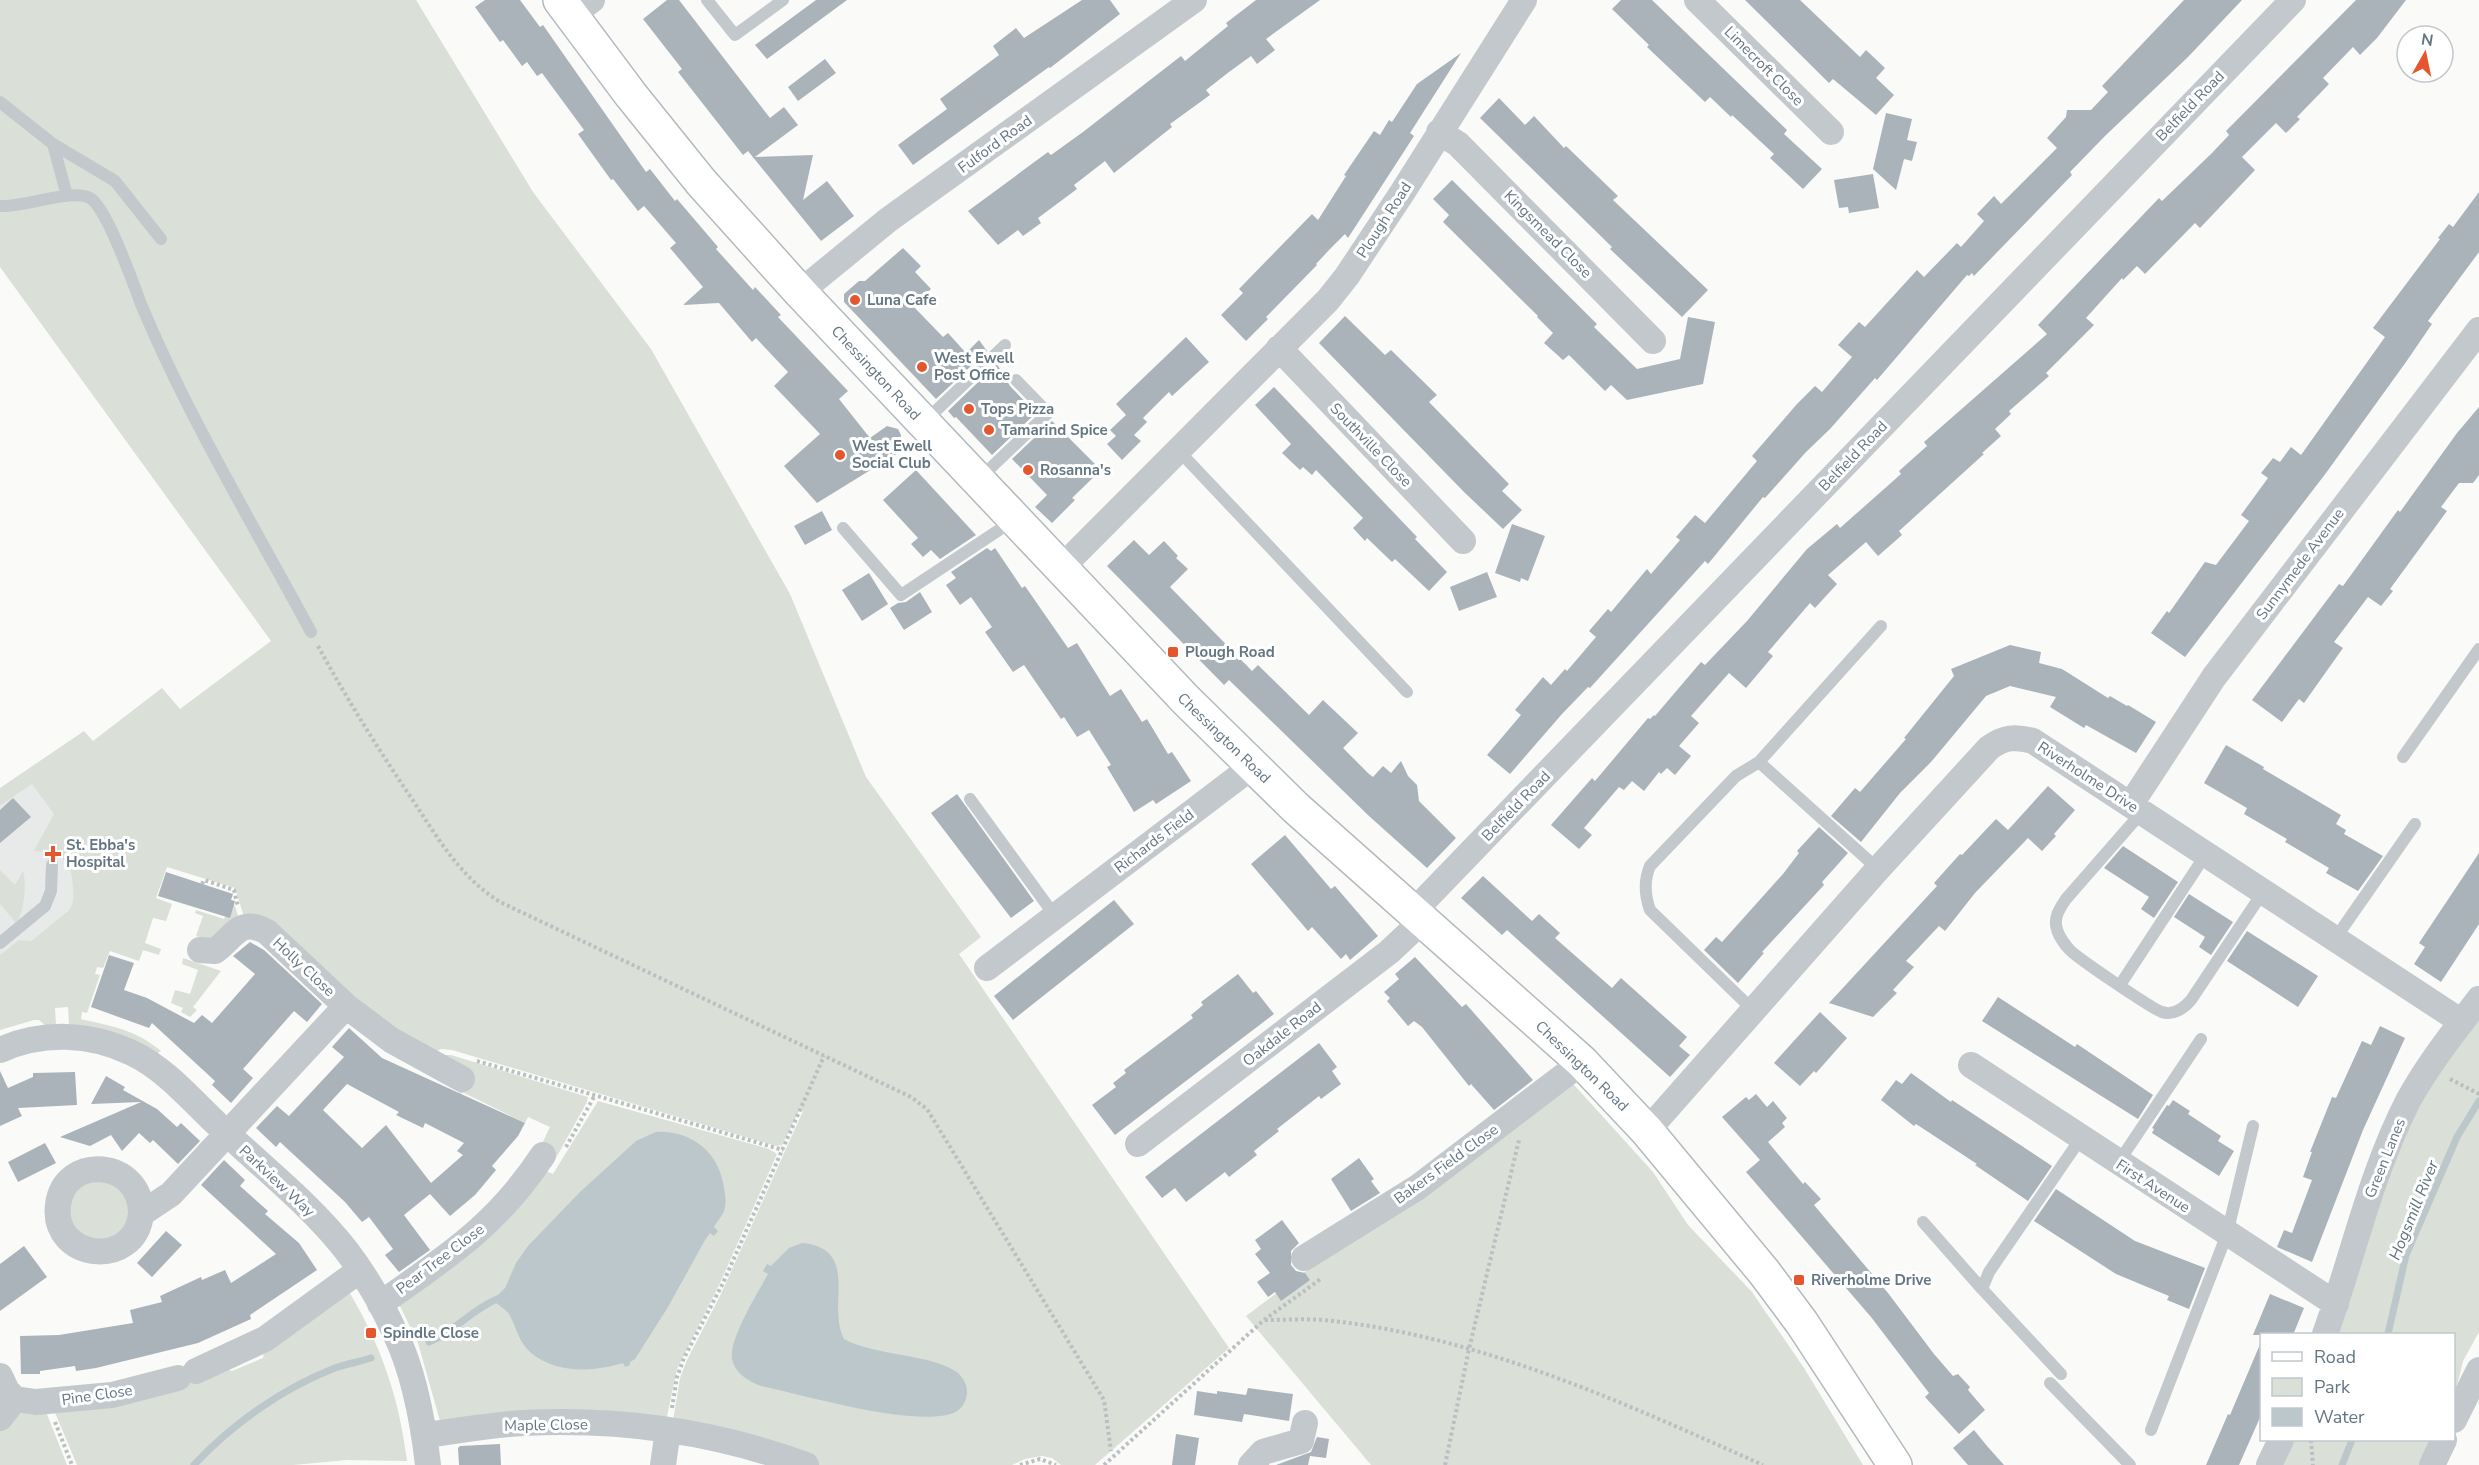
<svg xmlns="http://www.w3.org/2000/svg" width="2479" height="1465" font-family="'Nunito Sans',sans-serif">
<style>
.built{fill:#e8e9e9}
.green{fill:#dadfd7}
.water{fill:#bbc7cb}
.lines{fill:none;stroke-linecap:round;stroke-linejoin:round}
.stream{stroke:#bbc7cb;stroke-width:7}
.building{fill:#aab3b9;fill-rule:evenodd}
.secondary-casing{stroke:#b3babf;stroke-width:36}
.path{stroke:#bbbfc2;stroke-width:4;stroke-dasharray:3 3;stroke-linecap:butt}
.lane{stroke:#c3c8cc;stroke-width:12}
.street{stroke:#c3c8cc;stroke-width:26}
.secondary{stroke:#fff;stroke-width:33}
.poi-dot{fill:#e4572e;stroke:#fff;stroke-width:2}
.labels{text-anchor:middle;stroke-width:6;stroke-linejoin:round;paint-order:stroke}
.street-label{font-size:15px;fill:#657683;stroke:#fff}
.poi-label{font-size:15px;font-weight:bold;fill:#657683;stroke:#fff;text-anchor:start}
.water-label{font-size:16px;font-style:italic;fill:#60757c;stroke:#fff}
</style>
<rect width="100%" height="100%" fill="#fafaf8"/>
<path class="built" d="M75,754L79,902L0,966V806Z"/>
<path class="green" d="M0,0H416L533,192L651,349L790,594L866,777L981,937L959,954L1229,1348L1095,1465H1061L1052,1458L1042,1456L1025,1459L1012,1465H818L787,1453L673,1421L680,1378L687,1360L721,1294L803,1111H799L782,1145L776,1146L452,1050L441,1049L435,1052L409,1041L245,920L235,888L167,867L156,898L172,904L166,921L153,918L145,943L161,949L159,955L143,950L139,961L110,951L103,968L97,967L95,974L100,975L87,1013L82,1012L81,1019C114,1027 134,1029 161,1051L156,1054L69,1025L68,1007L55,1008L56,1025L46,1026L39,1020H34L0,1030V955L19,940L31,941L68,911C74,904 74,896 73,888C72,860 62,852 34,851L54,814L32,784L0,806V788L84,731L93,741L162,688L180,709L271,641L0,267Z
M0,870L15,885L23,871C27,882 24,915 16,923L0,904Z
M234,904L240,921L210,940L196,936L203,916L195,913L196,910L224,919L227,911Z
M183,958L221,971L193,1007L197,1010L190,1017L181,1012L183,1008L171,1003L175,990L190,994L198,970L182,964Z
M2479,1007V1332L2463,1361L2454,1399V1334H2336L2401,1142L2444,1061Z
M441,1055H451L588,1097L587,1102L551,1167L546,1164L538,1152L550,1127L528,1117L525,1123L464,1093L458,1094L467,1074Z
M1566,1076L1653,1172L1688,1225L1752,1292L1804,1368L1863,1465H1371L1246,1316Z
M598,1101L769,1149L777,1154L720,1283L677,1369L666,1421H440L418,1343L398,1302L543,1170L553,1174Z
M99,1176L132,1198L125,1234L86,1242L66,1218L77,1184Z
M348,1290C381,1345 399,1397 407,1461L347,1460L293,1465H77L53,1408L222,1367L232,1371L263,1358L265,1347Z
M45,1409L67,1465H0V1426L14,1412Z
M2291,1440H2433L2420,1465H2279Z"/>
<path class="water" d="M656,1132C689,1130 717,1150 723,1183C725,1192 727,1202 724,1211C722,1216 717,1222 714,1227L718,1231L714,1236L710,1233L705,1240L668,1307L635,1359L630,1362V1365L625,1367L623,1363C594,1372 555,1374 530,1352C519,1342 517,1329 510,1316C507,1309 498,1306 493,1300L505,1288L516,1263L528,1246L579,1193L636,1141Z
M802,1243C861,1249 826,1304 844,1339C874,1356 934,1354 958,1373C965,1380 969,1388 966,1398C964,1408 956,1413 947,1415C902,1424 808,1396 761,1386C748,1381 735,1373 732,1359C729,1338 758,1293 768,1274L763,1271L767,1264L771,1266L789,1248Z"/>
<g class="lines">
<path class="stream" d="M2388,1334L2406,1255L2457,1137L2479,1101
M429,1342C455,1331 475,1307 500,1298
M194,1465C232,1424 283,1388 335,1368C346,1364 359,1362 371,1358
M2342,1465L2352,1440"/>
</g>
<path class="building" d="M485,0H520L540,27L543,25L646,172L650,169L675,201L677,199L718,247L716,249L753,290L755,287L781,315L778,317L848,391L839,399L870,438L887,426L898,429L901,435L898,453L817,503L784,466L820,434L774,386L788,372L756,338L752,342L719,303L683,305L703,287L670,248L676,243L644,206L638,211L613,179L611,180L578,134L584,130L542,73L537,76L527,62L522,66L503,40L500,42L475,7Z
M667,0H679L770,118L784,107L798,125L755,157L813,155L803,200L827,181L854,216L821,241L748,151L743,155L678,72L682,69L643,19Z
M816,0H847L767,59L755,45Z
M1082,0H1110L1120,14L1050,68L1049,67L913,165L898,145L947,109L940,99L999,55L993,46L1016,28L1024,38Z
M1256,0H1320L1266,39L1275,50L1257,64L1251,56L1229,72L1206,90L1210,95L1170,124L1172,127L1114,173L1105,161L1074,185L1077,189L1038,218L1041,223L1023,236L1018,230L998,245L968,211L1048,152L1051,155L1083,132L1181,56L1185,61L1228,26L1226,23Z
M1621,0H1652L1787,130L1784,134L1822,169L1803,189L1770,158L1774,154L1732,115L1731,117L1710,97L1705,102L1647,47L1649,45L1612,9Z
M1745,0H1800L1860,57L1866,50L1885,68L1876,78L1894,95L1876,115L1833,79L1829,83Z
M2184,0H2242L2188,57L2105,136L2070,172L2072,175L1974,276L1972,273L1969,276L1967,275L1877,380L1875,378L1830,429L1806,452L1765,498L1763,497L1708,564L1705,561L1590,688L1588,687L1562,714L1510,774L1487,755L1521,715L1515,710L1543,677L1551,685L1565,669L1567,671L1596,637L1589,631L1608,609L1611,612L1647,569L1651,574L1680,540L1676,537L1695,515L1705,523L1757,461L1752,456L1797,404L1815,386L1822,392L1852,357L1838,345L1859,322L1865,327L1917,270L1924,277L1957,243L1961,247L1984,221L1977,214L1994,196L2001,204L2057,148L2047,138L2066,117L2067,110H2091L2108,92L2102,86Z
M2356,0H2406L2377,38L2360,55L2353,47L2323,78L2329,84L2297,117L2300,119L2286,133L2276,123L2242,157L2255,170L2200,228L2195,223L2145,274L2137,266L2123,280L2122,278L2086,318L2094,325L2046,373L2049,376L2009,411L2011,414L1995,429L2001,436L1982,453L1984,454L1899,531L1902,535L1878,556L1866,542L1828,575L1837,584L1815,608L1810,603L1768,652L1773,656L1746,688L1729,673L1691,716L1699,723L1679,746L1691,756L1675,775L1667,768L1661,774L1659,772L1644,791L1632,781L1624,790L1619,787L1584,828L1592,835L1579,849L1551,825L1592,778L1595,781L1648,718L1650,719L1654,715L1655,716L1701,662L1705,665L1747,621L1807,549L1837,524L1840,528L1901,474L1899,471L1927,446L1924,442L2047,334L2038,325L2159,198L2162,201L2212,153L2229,135L2226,131Z
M1461,53L1410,133L1414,136L1348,238L1345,234L1329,250L1316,264L1317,265L1266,317L1268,319L1246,341L1221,315L1243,293L1239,289L1312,214L1318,220L1346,176L1344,175L1374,131L1380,135L1389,120L1392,122L1417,84Z
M825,59L836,73L798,101L788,87Z
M1499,98L1525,125L1534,116L1564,148L1566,146L1618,196L1613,200L1708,290L1682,317L1610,249L1612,247L1480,118Z
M1886,113L1912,119L1907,140L1917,142L1912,161L1904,159L1896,190L1873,169Z
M1873,174L1879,208L1849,213L1848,207L1839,208L1834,180Z
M1452,180L1597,324L1594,327L1637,369L1680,359L1688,317L1715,322L1703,384L1627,400L1611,385L1605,391L1569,355L1563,360L1544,343L1553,333L1537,317L1538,316L1443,222L1449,215L1433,199Z
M2479,192V252L2428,321L2432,324L2406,362L2326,473L2185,657L2151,633L2167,611L2169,613L2205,562L2216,565L2249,521L2241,515L2268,478L2261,473L2273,458L2280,462L2291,447L2301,455L2385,337L2373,328L2440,239L2438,238L2449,224L2453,227Z
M903,248L921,266L915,272L931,289L913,306L943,337L948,333L966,353L979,340L987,351L936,399L844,302V294L859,281H865Z
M1345,316L1385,355L1391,350L1437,395L1429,402L1509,484L1502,491L1522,510L1503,529L1464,492L1319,343Z
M1186,337L1209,362L1172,396L1169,392L1143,418L1147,422L1134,435L1141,441L1122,460L1107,444L1116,436L1110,430L1126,415L1116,404Z
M997,364L1010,386L1036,413L992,455L956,417L954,418L948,411Z
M1274,387L1417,537L1415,539L1447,572L1429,591L1395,559L1392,562L1367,538L1365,541L1353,528L1363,518L1316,470L1312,475L1303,467L1300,470L1282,453L1291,444L1255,405Z
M2479,407V475L2473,483H2459L2441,507L2447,511L2390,589L2393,591L2381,606L2368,597L2334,642L2343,648L2304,703L2299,699L2282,722L2252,700L2339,584L2343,586L2398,510L2400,512L2457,433Z
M1052,421L1101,470L1072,498L1075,500L1052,523L1035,507L1047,495L1012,459Z
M916,470L976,535L940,559L931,550L923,557L911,544L918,538L883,500Z
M822,511L832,530L805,545L794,526Z
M1512,524L1545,536L1528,581L1521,578L1520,582L1495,573Z
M1134,540L1149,555L1164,541L1178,556L1176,558L1188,569L1170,587L1252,671L1258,665L1309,715L1323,700L1358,733L1343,748L1369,774L1373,777L1383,766L1391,773L1401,761L1408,776L1417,785L1419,801L1456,838L1427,868L1369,816L1229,680L1224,685L1107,566Z
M987,548L991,551L995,548L1022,588L1025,586L1068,648L1077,643L1110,696L1121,689L1142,722L1147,719L1168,754L1172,752L1191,781L1156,804L1153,800L1134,812L1107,767L1111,765L1089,730L1077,737L1064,717L1061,719L1024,665L1013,672L985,632L992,627L971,597L960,605L946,585L956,578L951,572Z
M1487,572L1497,597L1459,611L1450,587Z
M869,573L888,604L862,621L842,590Z
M920,592L932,612L904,630L890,608L898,603L906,602Z
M2010,645L2041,652L2039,663L2062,669L2108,698L2110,696L2127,706L2128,705L2156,722L2136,753L2086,725L2084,728L2050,707L2056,697L2010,686L1986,696L1931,762L1900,793L1861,842L1831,816L1855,788L1860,792L1906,739L1904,738L1954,676L1951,669Z
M2226,745L2264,767L2263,769L2341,815L2336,824L2346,830L2344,834L2383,856L2358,891L2326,873L2329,868L2285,842L2287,839L2244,814L2247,808L2204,783Z
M2048,786L2075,810L2054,834L2056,836L2042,851L2028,838L1975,893L1945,931L1939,926L1906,961L1914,967L1893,990L1897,993L1873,1017L1829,1003L1937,886L1934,883L1960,854L1962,855L1996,819L2008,830Z
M957,794L1034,901L1011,918L931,813Z
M13,798L31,817L0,843V810Z
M1819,827L1848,853L1822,882L1824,885L1762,952L1764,953L1738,983L1704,950L1716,937L1722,942L1783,874L1799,853L1797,851Z
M1285,835L1331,889L1335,886L1378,936L1350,960L1346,954L1341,959L1312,927L1308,931L1251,864Z
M2123,846L2178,882L2154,918L2141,909L2149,897L2104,868Z
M2479,853V924L2441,982L2414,964L2425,947L2419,943Z
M166,872L233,894L231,900L235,901L230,918L158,896Z
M1483,876L1532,921L1539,914L1560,933L1555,938L1612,988L1621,978L1687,1037L1679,1046L1690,1055L1670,1077L1507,930L1502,935L1461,898Z
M2189,894L2233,922L2211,955L2199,947L2205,937L2174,917Z
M1114,900L1134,924L1013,1020L994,996Z
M2247,931L2318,976L2298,1007L2227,961Z
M250,942L264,950L322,1004L307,1022L294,1011L243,1069L253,1078L231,1103L212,1085L215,1081L152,1023L149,1028L91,1007L109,955L134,963L124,990L147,998L194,1023L202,1015L212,1023L255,974L233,956Z
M1415,957L1462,1007L1466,1004L1533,1080L1494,1110L1471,1084L1469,1086L1422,1027L1414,1021L1408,1026L1387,1001L1390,998L1384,992L1399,979L1395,974Z
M1238,974L1253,993L1256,991L1274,1014L1115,1135L1092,1105L1116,1087L1113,1083L1126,1073L1124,1070L1193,1018L1191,1015L1203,1005L1201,1002Z
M1998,997L2075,1047L2077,1044L2153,1095L2138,1119L1982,1021Z
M1820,1012L1847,1038L1816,1073L1814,1071L1800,1086L1774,1063Z
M2380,1026L2405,1038L2363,1130L2312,1262L2277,1247L2284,1230L2292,1233L2312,1180L2303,1177L2312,1152H2310L2332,1097L2336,1098L2362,1041L2371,1045Z
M349,1028L382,1058L525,1123L518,1136L492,1166L496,1170L475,1195L450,1216L430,1194L404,1215L430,1250L399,1272L385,1255L393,1249L369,1217L362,1222L345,1202L280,1142L276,1147L256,1128L277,1106L289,1116L344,1057L332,1047ZM347,1084L399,1112L396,1115L423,1128L425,1123L464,1143L457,1151L463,1155L431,1183L386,1125L362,1148L323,1110Z
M1319,1043L1337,1067L1332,1071L1341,1084L1321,1099L1319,1096L1277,1129L1279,1131L1254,1151L1257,1155L1229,1177L1225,1172L1186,1202L1175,1188L1162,1198L1145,1177Z
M0,1071L8,1088L33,1077V1073L75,1072L77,1105L18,1108L22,1116L0,1126Z
M1911,1073L1951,1102L1952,1100L2052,1166L2028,1201L1975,1165L1977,1164L1916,1124L1914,1126L1881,1100L1896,1080L1902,1084Z
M106,1076L125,1087L123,1090L157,1109L177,1127L181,1123L200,1141L178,1164L153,1140L150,1143L139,1133L122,1151L111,1135L90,1146L60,1137L141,1102L91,1104Z
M1756,1094L1767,1107L1773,1101L1787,1118L1782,1123L1785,1127L1768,1142L1803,1184L1805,1182L1821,1199L1814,1205L1888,1293L1934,1354L1953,1376L1958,1374L1970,1387L1968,1390L1985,1410L1959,1434L1925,1397L1929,1393L1871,1317L1746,1172L1760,1160L1722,1117L1746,1097L1749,1100Z
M2173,1100L2190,1111L2188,1114L2221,1136L2218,1141L2234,1151L2219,1176L2152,1133L2154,1129L2152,1128L2167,1105L2169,1106Z
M45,1143L56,1163L18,1182L8,1162Z
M1359,1158L1374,1179L1371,1181L1380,1193L1351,1211L1331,1179Z
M224,1160L245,1180L240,1186L268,1211L265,1214L299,1243L317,1270L250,1315L251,1319L198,1343L96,1368L76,1371L75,1366L40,1371V1374H21L20,1336L59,1335L133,1323L130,1310L162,1302L160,1296L201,1277L202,1280L225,1270L231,1283L276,1254L201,1185Z
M2056,1189L2135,1241L2205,1268L2189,1309L2167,1300L2169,1296L2116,1274L2034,1221Z
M1282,1220L1299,1243L1291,1251V1265L1296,1271L1305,1273L1310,1280L1281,1301L1275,1292L1268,1297L1257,1282L1270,1273L1255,1254L1261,1249L1255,1240Z
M166,1231L182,1245L152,1277L137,1263Z
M24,1246L47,1277L0,1311V1264Z
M2270,1294L2304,1308L2293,1335H2253Z
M2261,1342L2262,1413L2239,1465H2206L2228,1414L2230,1415Z
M1248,1388L1293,1394L1289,1421L1244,1414L1242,1422L1194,1415L1197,1391L1217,1394V1391L1246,1395Z
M1974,1430L1987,1446L2004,1465H1968L1953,1448Z
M1176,1434L1199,1438L1195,1465H1172Z
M1317,1437L1329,1439L1326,1458L1310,1456L1308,1465H1276L1311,1452Z
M500,1444L501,1465H459L458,1448L460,1446Z"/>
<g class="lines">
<defs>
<path id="secondary" d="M560,0L631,95L701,182L800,292L1186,700L1296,808L1582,1062L1647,1131L1764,1272L1802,1323L1895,1465"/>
</defs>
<use href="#secondary" class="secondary-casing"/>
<path class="path" d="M318,646C347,699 378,749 412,799C437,837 460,877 500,902L911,1097L927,1109L1104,1400L1111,1451
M202,884L204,880L234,890L238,907
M477,1061L783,1150
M2450,1079L2479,1094
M566,1147L595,1095
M1265,1320C1287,1320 1311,1318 1333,1321C1484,1338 1626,1404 1763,1465
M672,1408L677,1377L684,1358L723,1283L824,1056
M55,1422L72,1465
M2311,1440L2313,1465
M1020,1465L1040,1459L1056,1465
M1104,1465L1264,1320L1322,1278
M1445,1465L1469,1349L1519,1140"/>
<path class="lane" d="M707,0L735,35L783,0
M0,102L53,144L67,196
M53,144L115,181L161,239
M0,206C23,208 72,188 90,198C107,208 133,283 141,304C188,417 253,524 311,632
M924,422L1005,345
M1178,450L1407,692
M978,480L1048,413L1016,380
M843,528L901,595L1014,520
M2403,757L2479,649
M1759,762L1878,869
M970,799L1055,916
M2142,812L2066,899C2060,908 2053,918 2057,929C2058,935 2065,945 2069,949C2074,956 2154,1010 2162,1012C2173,1016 2184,1008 2191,1000L2263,892
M2335,939L2415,824
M0,943L45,906L51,891L52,865
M2120,985L2206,854
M1753,1010L1650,910C1645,896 1644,880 1650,866L1736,776L1759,762L1881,626
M2118,1163L2201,1039
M1923,1222L1982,1289L2061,1374
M1982,1289L1989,1272L2081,1138
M2050,1383L2130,1465
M2151,1430L2227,1234L2253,1126"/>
<path class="street" d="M1697,0L1831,132
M571,16L592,0
M1439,132L1458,144L1653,341
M800,292L888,220L1194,0
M1279,348L1463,541
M1061,568L1328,300L1347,276L1402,193L1524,0
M2131,804L2214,677L2479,330
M1413,912L2293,0
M200,950L215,951C234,938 239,916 267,932L346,1006
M987,968L1253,766
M0,1050C43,1031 90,1033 132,1053C166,1069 192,1101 219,1126C262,1167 310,1204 346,1250C365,1275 382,1304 395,1333C414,1372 423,1421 428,1465
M1971,1065L2336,1304
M1647,1131L1878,869L1989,748C2004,737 2015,736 2033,741L2462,1022
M1138,1144L1389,952L1422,921
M141,1214C142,1159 64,1153 58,1205C51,1260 135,1270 141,1214L171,1194L346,1006L391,1040L462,1079
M1304,1258L1418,1187L1582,1062
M380,1304C447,1257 497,1225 543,1155
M2325,1334C2353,1257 2370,1175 2408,1101C2428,1064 2454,1032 2479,999
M196,1371L265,1339L360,1270
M0,1376L7,1391L15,1399
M0,1418L15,1399L36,1402L112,1395L178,1378
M2454,1420L2479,1370
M424,1435C457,1431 490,1425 523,1423C619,1418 716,1432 806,1465
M663,1465L668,1430
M1251,1465L1263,1452L1301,1441L1305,1423
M2269,1465L2281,1440
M2432,1465L2444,1440"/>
<use href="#secondary" class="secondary"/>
</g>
<g class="poi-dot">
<circle cx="855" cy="300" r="6"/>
<circle cx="922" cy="367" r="6"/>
<circle cx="969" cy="409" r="6"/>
<circle cx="989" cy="430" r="6"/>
<circle cx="840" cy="455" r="6"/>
<circle cx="1028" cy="470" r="6"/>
<rect x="1167" y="646" width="12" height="12" rx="3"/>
<path d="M50 845h6v6h6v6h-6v6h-6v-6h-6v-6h6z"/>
<rect x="1793" y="1274" width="12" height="12" rx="3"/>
<rect x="365" y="1327" width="12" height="12" rx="3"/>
</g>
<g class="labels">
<g class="street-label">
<text transform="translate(1764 66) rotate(45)" y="5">Limecroft Close</text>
<text transform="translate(2190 106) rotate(-46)" y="5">Belfield Road</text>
<text transform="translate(995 144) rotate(-36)" y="5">Fulford Road</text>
<text transform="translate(1384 220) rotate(-57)" y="5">Plough Road</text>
<text transform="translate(1548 234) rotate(45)" y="5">Kingsmead Close</text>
<text transform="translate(876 373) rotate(47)" y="5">Chessington Road</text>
<text transform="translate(1371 445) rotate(46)" y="5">Southville Close</text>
<text transform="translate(1853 456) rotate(-46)" y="5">Belfield Road</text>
<text transform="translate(2300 564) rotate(-53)" y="5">Sunnymede Avenue</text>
<text transform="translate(1224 738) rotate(44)" y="5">Chessington Road</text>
<text transform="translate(2088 777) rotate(33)" y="5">Riverholme Drive</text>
<text transform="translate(1516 806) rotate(-46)" y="5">Belfield Road</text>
<text transform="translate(1154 841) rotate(-37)" y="5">Richards Field</text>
<text transform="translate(304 967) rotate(43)" y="5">Holly Close</text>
<text transform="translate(1282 1034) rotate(-38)" y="5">Oakdale Road</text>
<text transform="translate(1582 1066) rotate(44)" y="5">Chessington Road</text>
<text transform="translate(2385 1158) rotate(-68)" y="5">Green Lanes</text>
<text transform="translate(1446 1164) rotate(-36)" y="5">Bakers Field Close</text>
<text transform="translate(277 1181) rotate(43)" y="5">Parkview Way</text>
<text transform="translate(2153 1186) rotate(33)" y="5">First Avenue</text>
<text transform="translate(440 1259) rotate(-37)" y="5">Pear Tree Close</text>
<text transform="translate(97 1395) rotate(-8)" y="5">Pine Close</text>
<text transform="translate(546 1425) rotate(-1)" y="5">Maple Close</text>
</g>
<g class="poi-label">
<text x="867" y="305">Luna Cafe</text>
<text x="934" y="363">West Ewell<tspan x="934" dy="17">Post Office</tspan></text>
<text x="981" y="414">Tops Pizza</text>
<text x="1001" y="435">Tamarind Spice</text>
<text x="852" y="451">West Ewell<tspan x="852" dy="17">Social Club</tspan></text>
<text x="1040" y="475">Rosanna's</text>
<text x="1185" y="657">Plough Road</text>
<text x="66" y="850">St. Ebba's<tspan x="66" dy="17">Hospital</tspan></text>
<text x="1811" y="1285">Riverholme Drive</text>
<text x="383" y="1338">Spindle Close</text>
</g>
<g class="water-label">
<text transform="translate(2413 1210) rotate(-68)" y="6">Hogsmill River</text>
</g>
</g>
<rect x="2260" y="1333" width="195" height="108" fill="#ffffff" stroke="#c1c8cd" stroke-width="1.5"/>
<rect x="2272" y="1352" width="30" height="9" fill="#ffffff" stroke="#c1c8cd" stroke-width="1.5"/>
<text x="2314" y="1363" font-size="18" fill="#657683">Road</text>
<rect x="2272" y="1378" width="30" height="18" fill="#dadfd7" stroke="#c1c8cd" stroke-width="1.5"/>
<text x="2314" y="1393" font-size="18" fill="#657683">Park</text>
<rect x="2272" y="1408" width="30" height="18" fill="#bbc7cb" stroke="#c1c8cd" stroke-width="1.5"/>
<text x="2314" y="1423" font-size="18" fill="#657683">Water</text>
<g transform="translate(2425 54) rotate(9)"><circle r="28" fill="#ffffff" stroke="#c1c8cd" stroke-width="1.5"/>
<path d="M0-4.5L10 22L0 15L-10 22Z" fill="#e4572e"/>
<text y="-9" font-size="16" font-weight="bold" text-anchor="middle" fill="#657683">N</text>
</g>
</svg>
